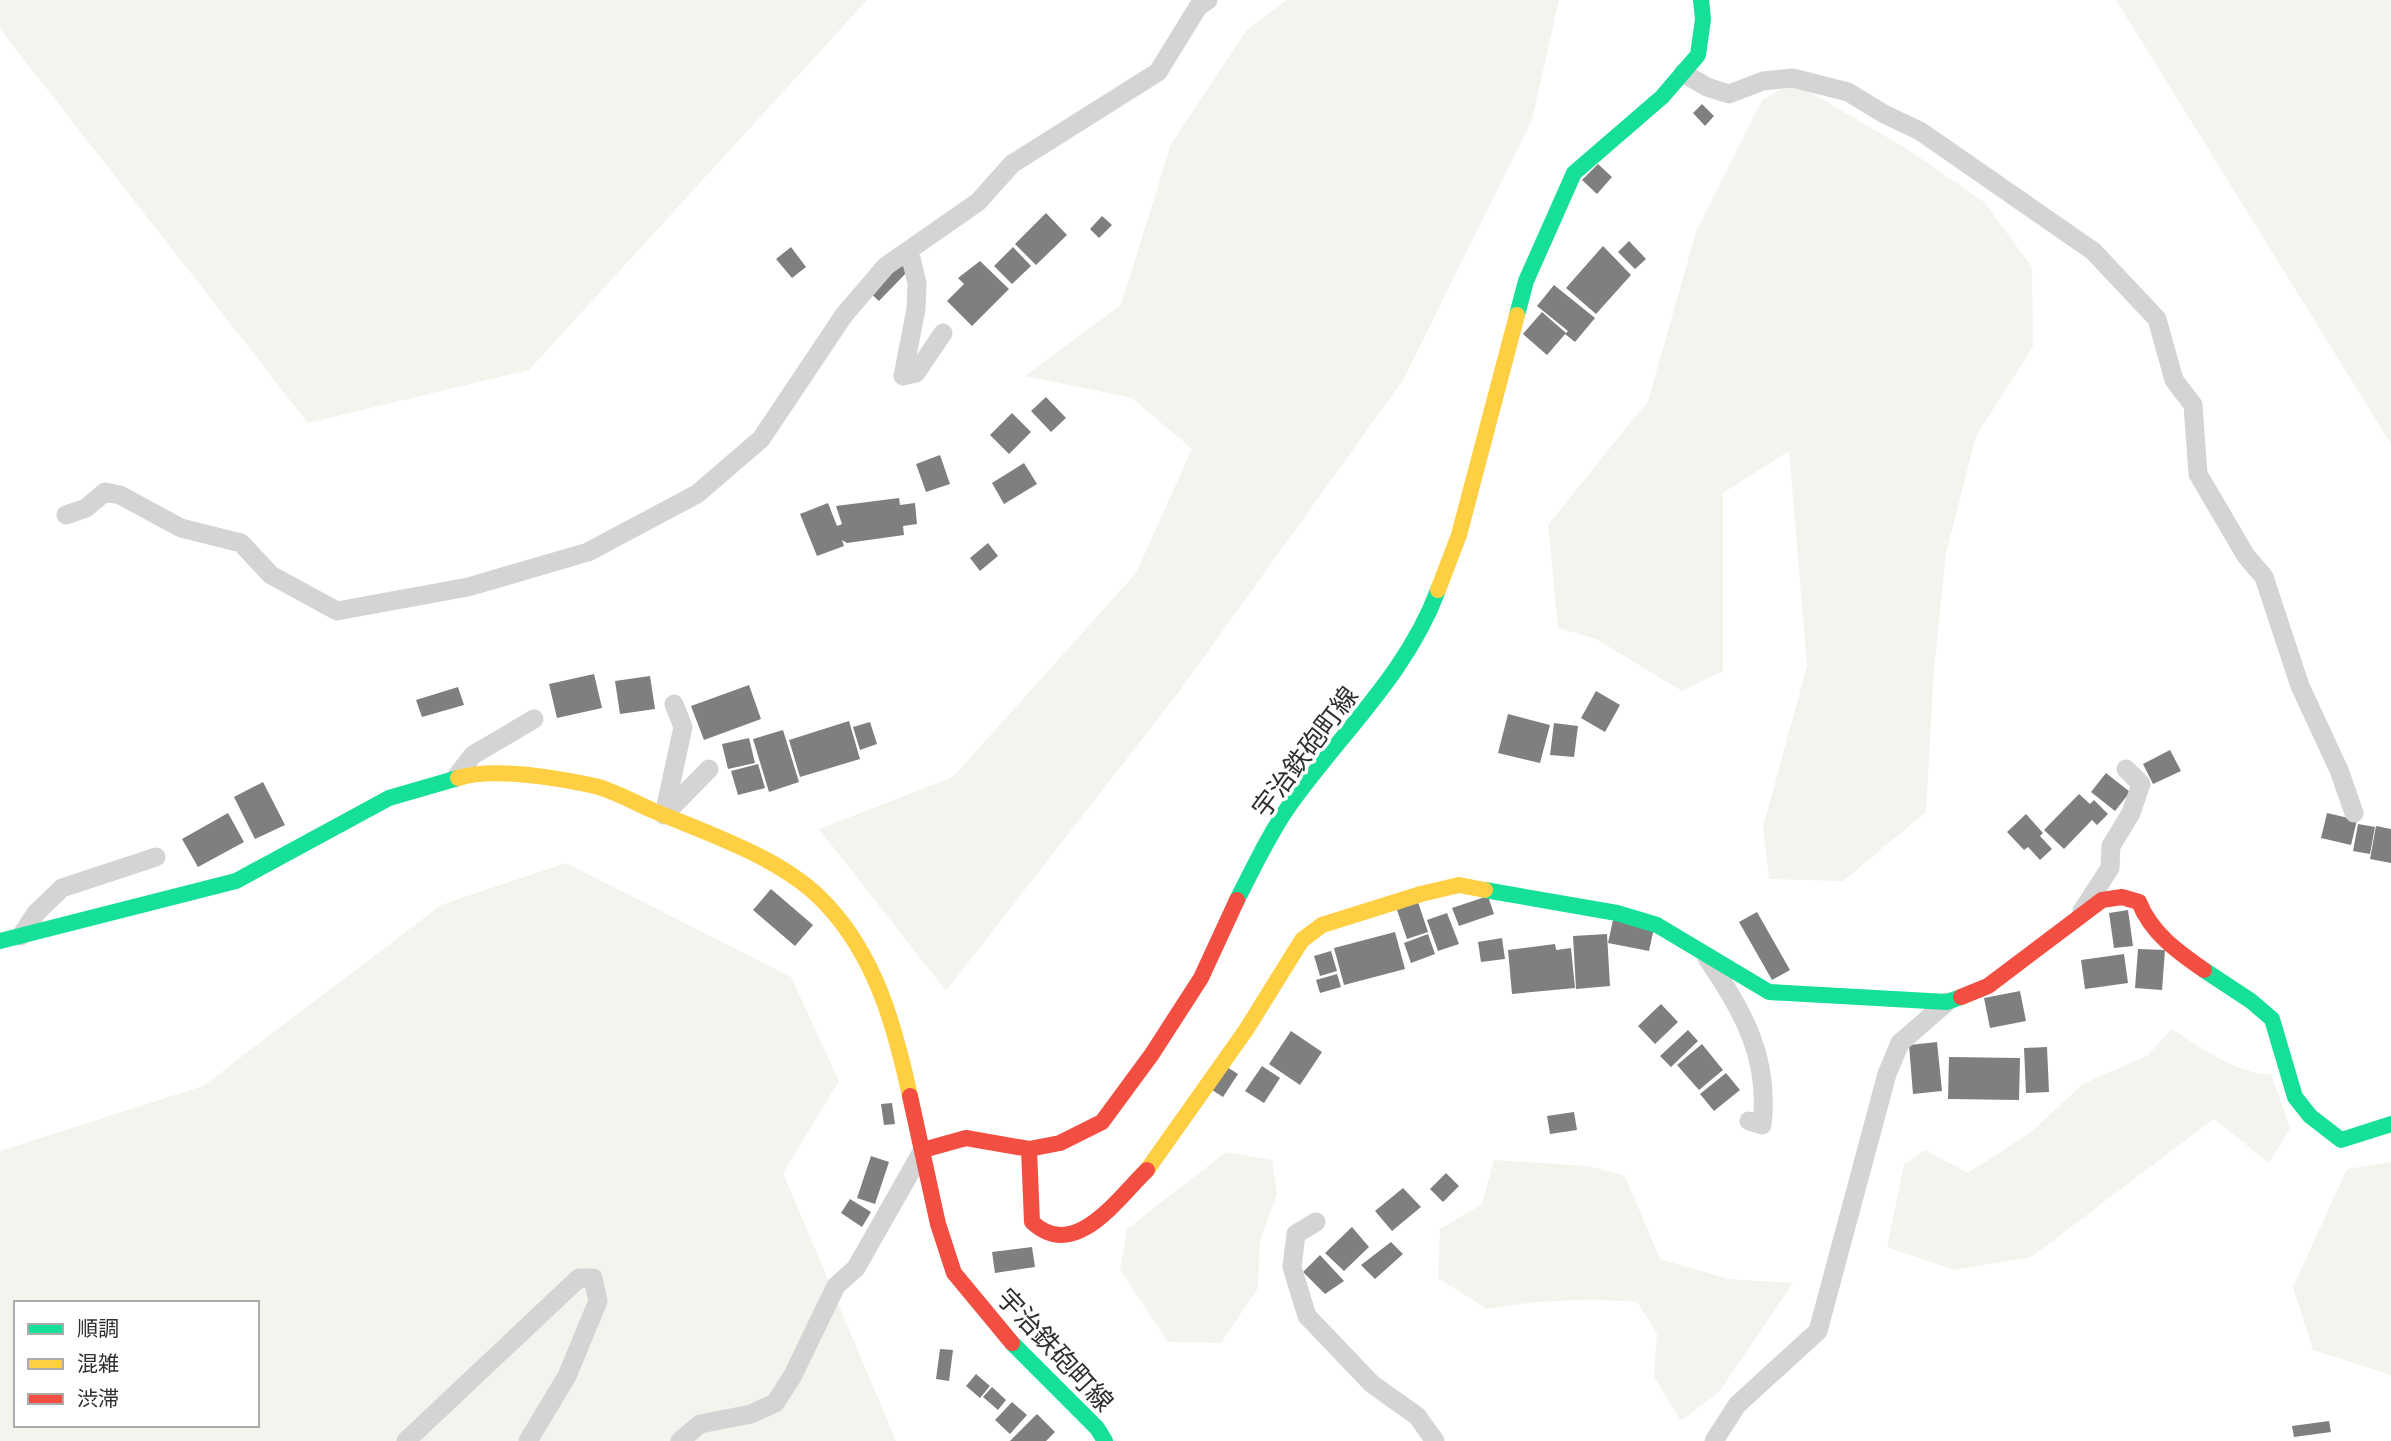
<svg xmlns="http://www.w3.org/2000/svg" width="2391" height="1441" font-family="Signika,'Noto Sans JP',sans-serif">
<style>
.green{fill:#f2f5ed;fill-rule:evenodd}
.building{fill:#7f7f7f}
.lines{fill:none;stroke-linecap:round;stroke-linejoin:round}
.street{stroke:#d4d4d4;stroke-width:19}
.fast{stroke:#16e098;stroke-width:16}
.slow{stroke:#ffcf43;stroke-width:16}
.jam{stroke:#f24e42;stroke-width:16}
.labels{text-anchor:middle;stroke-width:7;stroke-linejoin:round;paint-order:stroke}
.street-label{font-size:26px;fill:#303030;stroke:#fff}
</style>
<rect width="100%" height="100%" fill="#fff"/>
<path class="green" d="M0,0H867L529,370L308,423L0,29Z
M1287,0H1559L1532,120L1403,380L1178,693L946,991L819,829L953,777L1136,573L1192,449L1132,398L1025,376L1121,305L1171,144L1246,31Z
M2116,0H2391V444Z
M1793,82L1907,149L1984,202L2032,267L2033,347L1976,436L1946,553L1934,669L1926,812L1843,881L1769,879L1763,827L1807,666L1789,451L1723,493V671L1682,691L1596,639L1558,628L1548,525L1648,401L1696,232L1762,100Z
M566,863L791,977L839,1081L783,1173L896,1441H0V1151L203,1086L441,905ZM16,1303H257V1425H16Z
M2172,1029C2197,1046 2241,1076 2271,1074L2290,1128L2269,1163L2214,1119L2031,1257L1954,1270L1887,1247L1904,1164L1925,1150L1968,1173L2031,1132L2083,1084L2147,1056Z
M1226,1152L1272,1160L1277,1194L1260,1241L1258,1288L1221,1343L1168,1342L1120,1270L1127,1229Z
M1494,1160L1589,1166L1625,1176L1660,1259L1728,1279L1793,1283L1719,1392L1681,1421L1654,1377L1657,1333L1637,1302C1586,1298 1537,1300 1487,1309L1438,1278L1440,1229L1482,1204Z
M2391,1162V1375L2313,1350L2293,1287L2347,1169Z"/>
<path class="building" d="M1702,104L1714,116L1705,126L1693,113Z
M1598,164L1612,177L1597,194L1582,180Z
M1046,213L1067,235L1036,265L1015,244Z
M1102,216L1112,225L1099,238L1090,229Z
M1629,241L1646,259L1635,269L1618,252Z
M1603,246L1631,275L1596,314L1566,288Z
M791,247L806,267L792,278L776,259Z
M1013,247L1031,266L1012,284L994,266Z
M980,261L1009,289L972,326L947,301L964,284L958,278Z
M898,262L908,271L879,301L869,292Z
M1554,285L1595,318L1575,342L1565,334L1568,331L1537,306Z
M1542,312L1566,333L1547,355L1523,334Z
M1046,397L1066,418L1051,432L1031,411Z
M1012,413L1031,432L1009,454L990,435Z
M940,455L950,484L926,492L916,464Z
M1024,463L1037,484L1004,504L992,483Z
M899,498L900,505L915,503L917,524L903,526L904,535L847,543L842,540L844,546L817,556L800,514L828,503L837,526L842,524L836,506Z
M988,543L998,556L980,571L970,558Z
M594,674L602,708L557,718L549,684Z
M650,676L655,709L620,714L615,681Z
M749,685L761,719L704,740L691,706Z
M458,687L464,705L422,717L416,700Z
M1596,691L1620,705L1605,732L1581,718Z
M1508,714L1550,725L1540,763L1498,753Z
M849,721L860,759L800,777L789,740Z
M870,722L877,744L860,750L853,727Z
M1554,723L1578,726L1574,757L1550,755Z
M783,730L799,782L769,792L753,739Z
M749,738L755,763L728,769L722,744Z
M2170,750L2181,771L2153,784L2143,764Z
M758,764L765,788L738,795L731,771Z
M2106,773L2130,792L2115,811L2091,792Z
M263,782L285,825L255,839L234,797Z
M2079,794L2090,804L2094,800L2108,814L2097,825L2092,820L2064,849L2044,830Z
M228,813L244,842L198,867L182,839Z
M2327,813L2357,820L2351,845L2321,838Z
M2026,814L2043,833L2040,836L2052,849L2040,860L2028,847L2024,850L2007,832Z
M2358,824L2375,827L2370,854L2353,851Z
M2376,826L2391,829V863L2370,859Z
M771,889L813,925L795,946L753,910Z
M1488,896L1494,914L1459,926L1452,908Z
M1418,902L1428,932L1407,939L1397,910Z
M2128,910L2133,946L2114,948L2109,913Z
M1757,912L1790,970L1772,980L1739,922Z
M1447,913L1459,944L1438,951L1427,920Z
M1613,920L1654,928L1649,951L1608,943Z
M1395,932L1405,969L1344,985L1334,948Z
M1428,934L1435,954L1411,963L1404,943Z
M1607,934L1610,986L1576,989L1573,936Z
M1502,938L1505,959L1481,962L1478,942Z
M1555,944L1556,950L1571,948L1575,988L1512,994L1508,950Z
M2138,949L2165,950L2162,990L2135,988Z
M1331,951L1337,971L1320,976L1314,956Z
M2124,954L2128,983L2085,989L2081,960Z
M1337,974L1341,987L1320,993L1316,980Z
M2020,991L2026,1021L1990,1028L1984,998Z
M1661,1004L1678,1022L1655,1044L1638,1026Z
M1688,1030L1698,1041L1671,1067L1660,1056Z
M1291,1031L1322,1052L1300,1085L1269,1064Z
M1937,1042L1942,1091L1913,1094L1909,1045Z
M1702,1044L1723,1070L1699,1090L1677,1065Z
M2047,1047L2049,1092L2026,1093L2024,1048Z
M1949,1057L2020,1058L2019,1100L1948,1099Z
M1262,1066L1280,1078L1264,1103L1245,1091Z
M1227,1067L1238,1074L1223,1097L1212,1090Z
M1726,1073L1740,1090L1714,1111L1700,1094Z
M892,1103L895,1124L884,1125L881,1104Z
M1574,1112L1577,1130L1550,1134L1547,1116Z
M871,1156L889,1162L875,1204L857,1198Z
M1446,1173L1459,1186L1443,1202L1430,1189Z
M1403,1188L1421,1207L1392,1231L1375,1211Z
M850,1199L871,1212L862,1227L841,1213Z
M1352,1227L1369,1247L1344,1271L1325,1253Z
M1391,1242L1403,1254L1375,1279L1361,1265Z
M1032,1247L1035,1267L995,1273L992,1252Z
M1320,1255L1344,1281L1325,1294L1303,1272Z
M940,1349L953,1350L949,1381L936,1379Z
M976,1374L990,1386L980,1398L966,1386Z
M992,1387L1006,1400L998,1410L983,1397Z
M1012,1402L1027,1415L1010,1434L995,1420Z
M1037,1414L1055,1432L1046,1441H1010Z
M2329,1421L2331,1432L2294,1437L2292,1426Z"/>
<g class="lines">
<path class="street" d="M1683,73L1707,87L1729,94L1763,81L1793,78L1848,92L1884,114L1920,131L2093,251L2157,319L2174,380L2193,405L2198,474L2246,556L2264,577L2300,686L2339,770L2354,813
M909,250L917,283L916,309L903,376L916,373L943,333
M66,515L86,508L105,492L120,495L181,528L241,543L271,575L337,611L468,587L588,552L697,494L761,439L844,315L886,266L978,202L1012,164L1158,72L1198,7L1208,0
M455,778L473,755L534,719
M665,814L709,769
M664,815L683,727L674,704
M2082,911L2110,868L2111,846L2131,813L2141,784L2126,769
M21,936L36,913L62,888L156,857
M1707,958C1743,1012 1770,1057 1762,1125L1749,1121
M1316,1222L1296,1234L1292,1267L1307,1316L1372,1384L1417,1416L1435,1441
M406,1441L579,1278H593L598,1301L567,1376L528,1441
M680,1441L700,1424L751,1414L775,1403L792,1377L836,1286L856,1268L923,1150
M1714,1441L1737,1405L1818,1331L1887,1074L1900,1043L1947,1002"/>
<path class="fast" d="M1517,315L1526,281L1574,173L1662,97L1698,55L1703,19L1701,0
M1485,890L1617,913L1657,925L1769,992L1947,1002L1961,997
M1237,900C1253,869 1269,834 1289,806C1340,734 1407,674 1438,590
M0,941L236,881L389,798L458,778
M2204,970L2251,1001L2272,1019L2295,1097L2310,1116L2341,1140L2391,1124
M1012,1343L1097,1428L1105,1441"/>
<path class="slow" d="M1438,590L1459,535L1517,315
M458,778C494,767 558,778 595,786C615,791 635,803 654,811C709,834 785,859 826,904C876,957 895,1027 910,1096
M1147,1170L1246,1030L1302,940L1322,925L1421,894L1459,885L1485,890"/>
<path class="jam" d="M1961,997L1988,986L2102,900L2122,897L2139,902C2151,933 2178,952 2204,970
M910,1096L938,1224L954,1273L1012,1343
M1029,1149L1032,1222C1075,1262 1117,1199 1147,1170
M923,1150L966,1138L1029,1149L1060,1143L1102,1122L1152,1054L1201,978L1237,900"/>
</g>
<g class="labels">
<g class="street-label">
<text transform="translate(1305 752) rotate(-53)" y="9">宇治鉄砲町線</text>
<text transform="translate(1055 1350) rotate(47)" y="9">宇治鉄砲町線</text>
</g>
</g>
<rect x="14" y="1301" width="245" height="126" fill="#ffffff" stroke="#acacac" stroke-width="2"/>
<rect x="28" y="1324" width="35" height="10" fill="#16e098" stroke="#acacac" stroke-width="2"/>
<text x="77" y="1336" font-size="21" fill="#303030">順調</text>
<rect x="28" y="1359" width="35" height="10" fill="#ffcf43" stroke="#acacac" stroke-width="2"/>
<text x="77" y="1371" font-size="21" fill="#303030">混雑</text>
<rect x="28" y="1394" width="35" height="10" fill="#f24e42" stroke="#acacac" stroke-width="2"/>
<text x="77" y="1406" font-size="21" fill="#303030">渋滞</text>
</svg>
